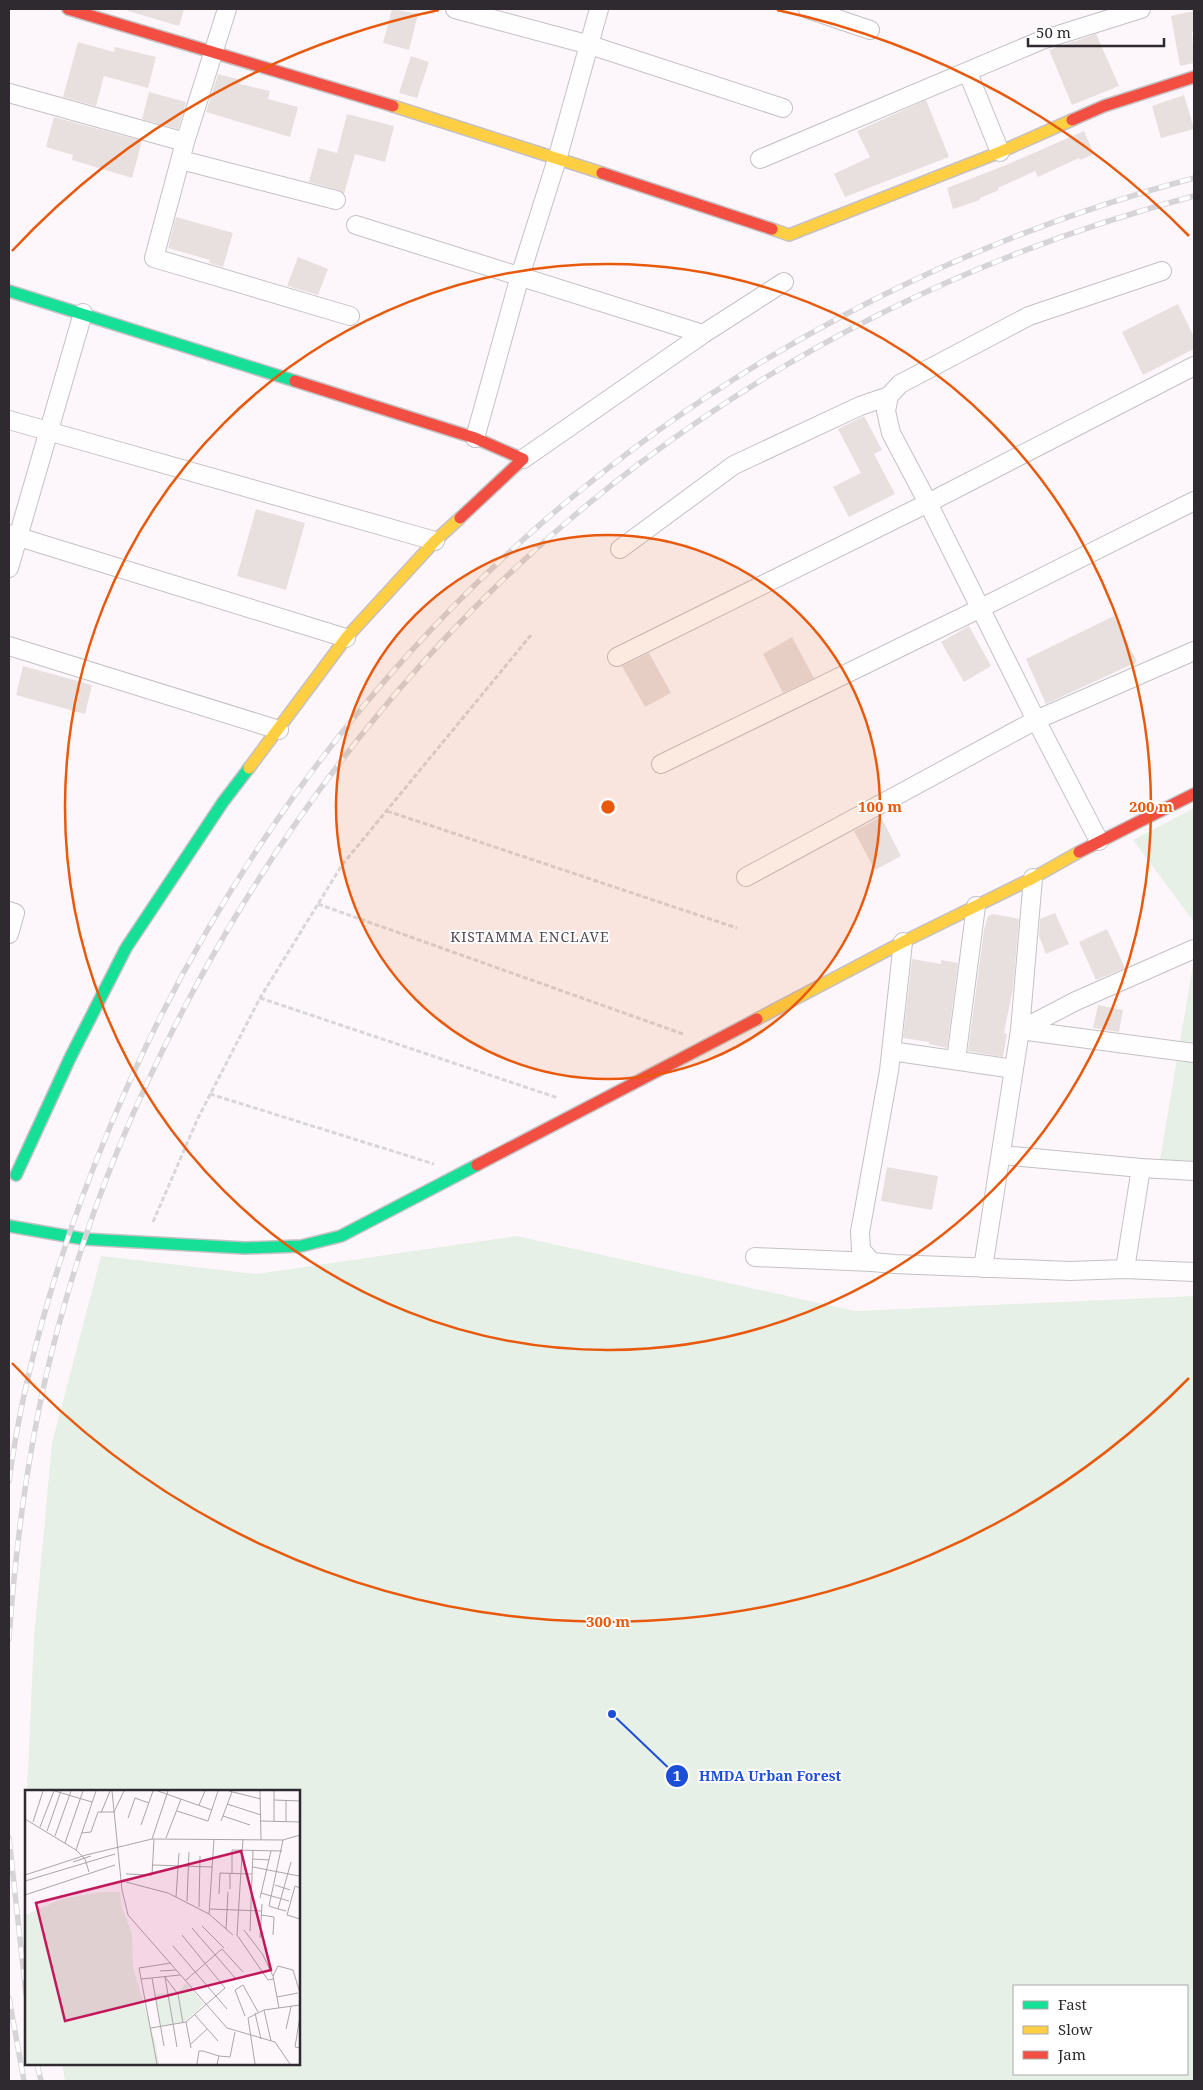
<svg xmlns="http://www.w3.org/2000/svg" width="1203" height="2090" font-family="'Noto Serif',serif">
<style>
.green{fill:#e6f0e7;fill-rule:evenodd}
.building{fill:#e8dfdf}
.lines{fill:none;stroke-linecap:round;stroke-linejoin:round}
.street-casing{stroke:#c4c0c4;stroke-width:20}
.fast-casing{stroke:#c4c0c4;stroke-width:14}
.slow-casing{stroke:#c4c0c4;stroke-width:14}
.jam-casing{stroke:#c4c0c4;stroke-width:14}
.path{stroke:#d9d6d8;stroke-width:3;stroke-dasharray:5 2.5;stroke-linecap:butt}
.street{stroke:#fffeff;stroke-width:18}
.fast{stroke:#16e098;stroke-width:11}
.slow{stroke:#ffcf43;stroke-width:11}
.jam{stroke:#f24e42;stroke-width:11}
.rail-casing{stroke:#d6d4d6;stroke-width:5.5}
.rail{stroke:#fff;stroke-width:4;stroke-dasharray:11;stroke-linecap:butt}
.ring{fill:none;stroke:#e8590c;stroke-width:2.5}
.labels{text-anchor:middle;stroke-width:4;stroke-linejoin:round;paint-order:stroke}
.neighbourhood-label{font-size:14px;letter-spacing:1px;fill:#534953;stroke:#fff}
.inset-road{fill:none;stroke:#aba5aa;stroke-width:1}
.view{fill:#c2185b;fill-opacity:0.15;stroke:#c2185b;stroke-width:2.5}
.inset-edge{fill:none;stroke:#2f2a2f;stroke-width:2.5}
.centre{fill:#e8590c;stroke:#fff;stroke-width:2.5}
.ring-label{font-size:15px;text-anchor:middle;font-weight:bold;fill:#e8590c;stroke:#fff;stroke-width:4;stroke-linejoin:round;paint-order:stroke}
.leader{fill:none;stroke:#1d4ed8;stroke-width:2}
.callout-dot{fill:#1d4ed8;stroke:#fff;stroke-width:2}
.mark-label{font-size:15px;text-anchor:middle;font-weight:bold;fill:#fff}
.callout-label{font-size:14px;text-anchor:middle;font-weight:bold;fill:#1d4ed8;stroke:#fff;stroke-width:4;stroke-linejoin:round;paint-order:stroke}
</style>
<rect width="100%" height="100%" fill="#fdf7fc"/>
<path class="green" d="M1194,808V922L1133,840Z
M1194,959V1167L1159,1165Z
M517,1236L855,1311L1194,1296V2081H65L62,2064H299V1791H27L34,1637L52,1443L101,1256L256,1274ZM1014,1986H1187V2074H1014Z"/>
<path class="building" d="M128,9H184L179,26L128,11Z
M392,9L418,14L409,50L383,43Z
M1194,11V32H1192L1194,63L1180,66L1171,16Z
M1096,34L1119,86L1072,105L1049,50Z
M78,42L114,52L115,47L156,57L148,88L104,76L96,106L63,97Z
M411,56L429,62L417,98L399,93Z
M218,74L241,80L240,84L270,91L268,99L298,107L290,137L206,112Z
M149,92L186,102L178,129L142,119Z
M1184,95L1194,129L1161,138L1152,106Z
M926,100L949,157L845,197L834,174L870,157L857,131Z
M347,114L394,126L385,162L355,154L344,194L339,190L309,182L318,148L337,153Z
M54,117L142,141L132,178L72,160L73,155L46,147Z
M1084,131L1094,154L1080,160L1079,158L1038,177L1035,171L998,188L999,190L980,198V200L953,209L947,188L1006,165Z
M176,217L233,233L223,267L209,263L210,260L168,248Z
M298,257L328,269L318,295L287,286Z
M1178,304L1194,337V349L1143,375L1122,332Z
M864,416L882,450L874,454L895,494L849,517L833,487L861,473L838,429Z
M256,509L305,523L286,590L237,576Z
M1114,616L1137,662L1046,704L1026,659Z
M969,626L991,666L964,682L941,642Z
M792,637L814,678L783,693L763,654Z
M649,653L671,693L645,707L622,666Z
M23,666L92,685L85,714L16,695Z
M881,817L901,856L875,870L854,831Z
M1055,913L1069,944L1046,954L1039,936L1040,919Z
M993,914L1019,919L1013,988L1004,1033L1007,1034L1003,1057L968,1051L984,930L988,916Z
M1107,929L1125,968L1096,980L1079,942Z
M912,959L941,964V960L958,963L947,1048L929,1044V1042L903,1038Z
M1098,1005L1123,1010L1119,1032L1093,1028Z
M887,1167L938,1176L932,1210L881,1201Z"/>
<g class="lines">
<defs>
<path id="street" d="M227,9L185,142L154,258L350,316
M455,9L590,45L783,108
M808,9L870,30
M968,73L1000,152
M9,93L185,142
M760,159L1042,40L1141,9
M181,160L336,200
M356,225L703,334
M9,420L435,541
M475,438L520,276L558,156L599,9
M523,459L703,334L784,282
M9,534L346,638
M620,549L734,465L860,406L889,396
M9,568L83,313
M9,646L279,730
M617,657L928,503L1194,366
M661,764L981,608L1194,501
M1099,841L1036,720L928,503L891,433L886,411L889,396L900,384L1029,316L1162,271
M746,877L1036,720L1194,651
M9,911L15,913L9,934
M903,942L889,1071L860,1232L861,1250L872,1262L894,1264L1070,1271L1125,1269L1194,1272
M1020,1030L1076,1001L1194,949
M1020,1030L1194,1053
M891,1051L1014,1069
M956,1060L976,906
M1001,1155L1141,1168L1194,1171
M755,1257L872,1262
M983,1268L1020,1030L1033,878
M1125,1269L1141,1168"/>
<path id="fast" d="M9,291L295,381
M16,1175L70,1058L126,948L223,802L249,768
M9,1226L84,1239L245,1248L301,1246L341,1236L477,1165"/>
<path id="slow" d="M393,106L602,173
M772,229L789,235L1000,152L1072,120
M249,768L346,638L435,541L460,518
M757,1019L903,942L1033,878L1079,852"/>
<path id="jam" d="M68,9L393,106
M1072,120L1104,106L1194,77
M602,173L772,229
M295,381L475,438L523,459L460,518
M1079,852L1194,794
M477,1165L757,1019"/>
</defs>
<use href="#street" class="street-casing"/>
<use href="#fast" class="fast-casing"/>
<use href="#slow" class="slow-casing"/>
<use href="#jam" class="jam-casing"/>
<path class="path" d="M387,811L737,928
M318,904L683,1034
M260,998L558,1098
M210,1094L434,1164
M153,1222L198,1118L260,998L342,865L531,635"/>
<use href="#street" class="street"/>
<use href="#fast" class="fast"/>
<use href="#slow" class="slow"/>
<use href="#jam" class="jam"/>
<defs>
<path id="rail" d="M9,1481C25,1361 65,1233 112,1122C310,651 700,310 1194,178
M9,1639C17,1525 33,1412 65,1303C103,1167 162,1040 234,919C453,554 783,305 1194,196
M9,1838L26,1994
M9,1998L24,2081
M37,2064L41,2081"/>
</defs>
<use href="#rail" class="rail-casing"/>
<use href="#rail" class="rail"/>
</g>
<circle cx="608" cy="807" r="272" fill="#e8590c" fill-opacity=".12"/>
<g class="ring">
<circle cx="608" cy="807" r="272"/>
<circle cx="608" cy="807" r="543"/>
<path d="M1189 1378A815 815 0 0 1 12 1363M12 251A815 815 0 0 1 439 10M777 10A815 815 0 0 1 1189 236"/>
</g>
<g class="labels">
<g class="neighbourhood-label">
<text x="530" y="942">KISTAMMA ENCLAVE</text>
</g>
</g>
<g transform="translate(25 1790)">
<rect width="275" height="275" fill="#fdf7fc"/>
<path d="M76,102H95L97,118L107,143L108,178L131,254L134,274H0V125L37,109ZM161,193L179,214L159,232L136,236L130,204L154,202Z" fill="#e6f0e7"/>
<path class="inset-road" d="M30,1L67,12M87,1L97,100L103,125L202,238L250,252L265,274M133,1L187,20M204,1L236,9M235,1L236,50M249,10L275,11M261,10V32M202,14L236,25M174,15L180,1M152,21L183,31L193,1M76,23L85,1M198,26L225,35M103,28L110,8L124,13M0,29L51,60L60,69L64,82M196,31L207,2M236,31L275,32M249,31V1M8,32L18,1M116,35L128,1M15,37L29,1M22,41L36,1M56,43L66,42L73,22H89L99,1M30,46L46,1M141,48L156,9M127,49L143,1M218,49L212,145L243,190L248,189M40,53L58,1M51,60L71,1M228,69L244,70M48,72L66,66M128,75L187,77M228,77L274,86M207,83V60L257,61M101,84L127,85L129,49M0,85L61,65L127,49L258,50L275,45M0,91L90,64M101,92L143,103L184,124L189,49M250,95L265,100M275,98L270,96L262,125L275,129M205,99V83M236,103L264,111M194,104L195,83L227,84M0,105L90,75M151,107L154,63M235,108L246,61M162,111L164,62M174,117L175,66M185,119L237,121M253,119L244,116L258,50M261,121L253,119L266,72M184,124L208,145M236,125L249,127L248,145M177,136L199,158M167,138L211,189M201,139L203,102M219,140L238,165L248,186M225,141L228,60M235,148L237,114M148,156L202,219M135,181L151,180M140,187L152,257M140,187L153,204L158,233M127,188L139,256M116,189L155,185M161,190L197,159L218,182M252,207L273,203M254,218L248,186L253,176L268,180L275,203M239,220L246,251M230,223L236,249M170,225L193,251M220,226L210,200L218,195L233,222M275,226L270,257L275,258M161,232L166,258M126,238L161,232L200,198L157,145M261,239L266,217M166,254L182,239M194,266L205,267L210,242M132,274L114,178L146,173M172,274L174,261H178L194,266L192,274M230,274L223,228L239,220L275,215"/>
<path class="view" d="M216,61L246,180L40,231L11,113Z"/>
<rect width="275" height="275" class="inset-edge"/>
</g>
<circle cx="608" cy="807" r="8" class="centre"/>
<g class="ring-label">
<text x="880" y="812">100 m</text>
<text x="1151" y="812">200 m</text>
<text x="608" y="1627">300 m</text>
</g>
<path class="leader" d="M612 1714L677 1776"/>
<g class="callout-dot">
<circle cx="612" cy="1714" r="5"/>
<circle cx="677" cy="1776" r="12"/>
</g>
<g class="mark-label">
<text x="677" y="1781">1</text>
</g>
<g class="callout-label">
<text x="770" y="1781">HMDA Urban Forest</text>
</g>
<rect width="1203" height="2090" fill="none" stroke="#2f2a2f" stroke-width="20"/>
<rect x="1013" y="1985" width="175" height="90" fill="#ffffff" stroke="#acaaac"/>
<rect x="1023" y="2001" width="25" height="8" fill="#16e098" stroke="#acaaac"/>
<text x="1058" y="2010" font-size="15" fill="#2f2a2f">Fast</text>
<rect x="1023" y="2026" width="25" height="8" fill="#ffcf43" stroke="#acaaac"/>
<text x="1058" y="2035" font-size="15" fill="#2f2a2f">Slow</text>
<rect x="1023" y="2051" width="25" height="8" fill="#f24e42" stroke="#acaaac"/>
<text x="1058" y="2060" font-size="15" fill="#2f2a2f">Jam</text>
<path d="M1028 38v8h136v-8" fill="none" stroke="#2f2a2f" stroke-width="2.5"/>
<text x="1036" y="38" font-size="15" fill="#2f2a2f" stroke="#ffffff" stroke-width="4" paint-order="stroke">50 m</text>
</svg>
